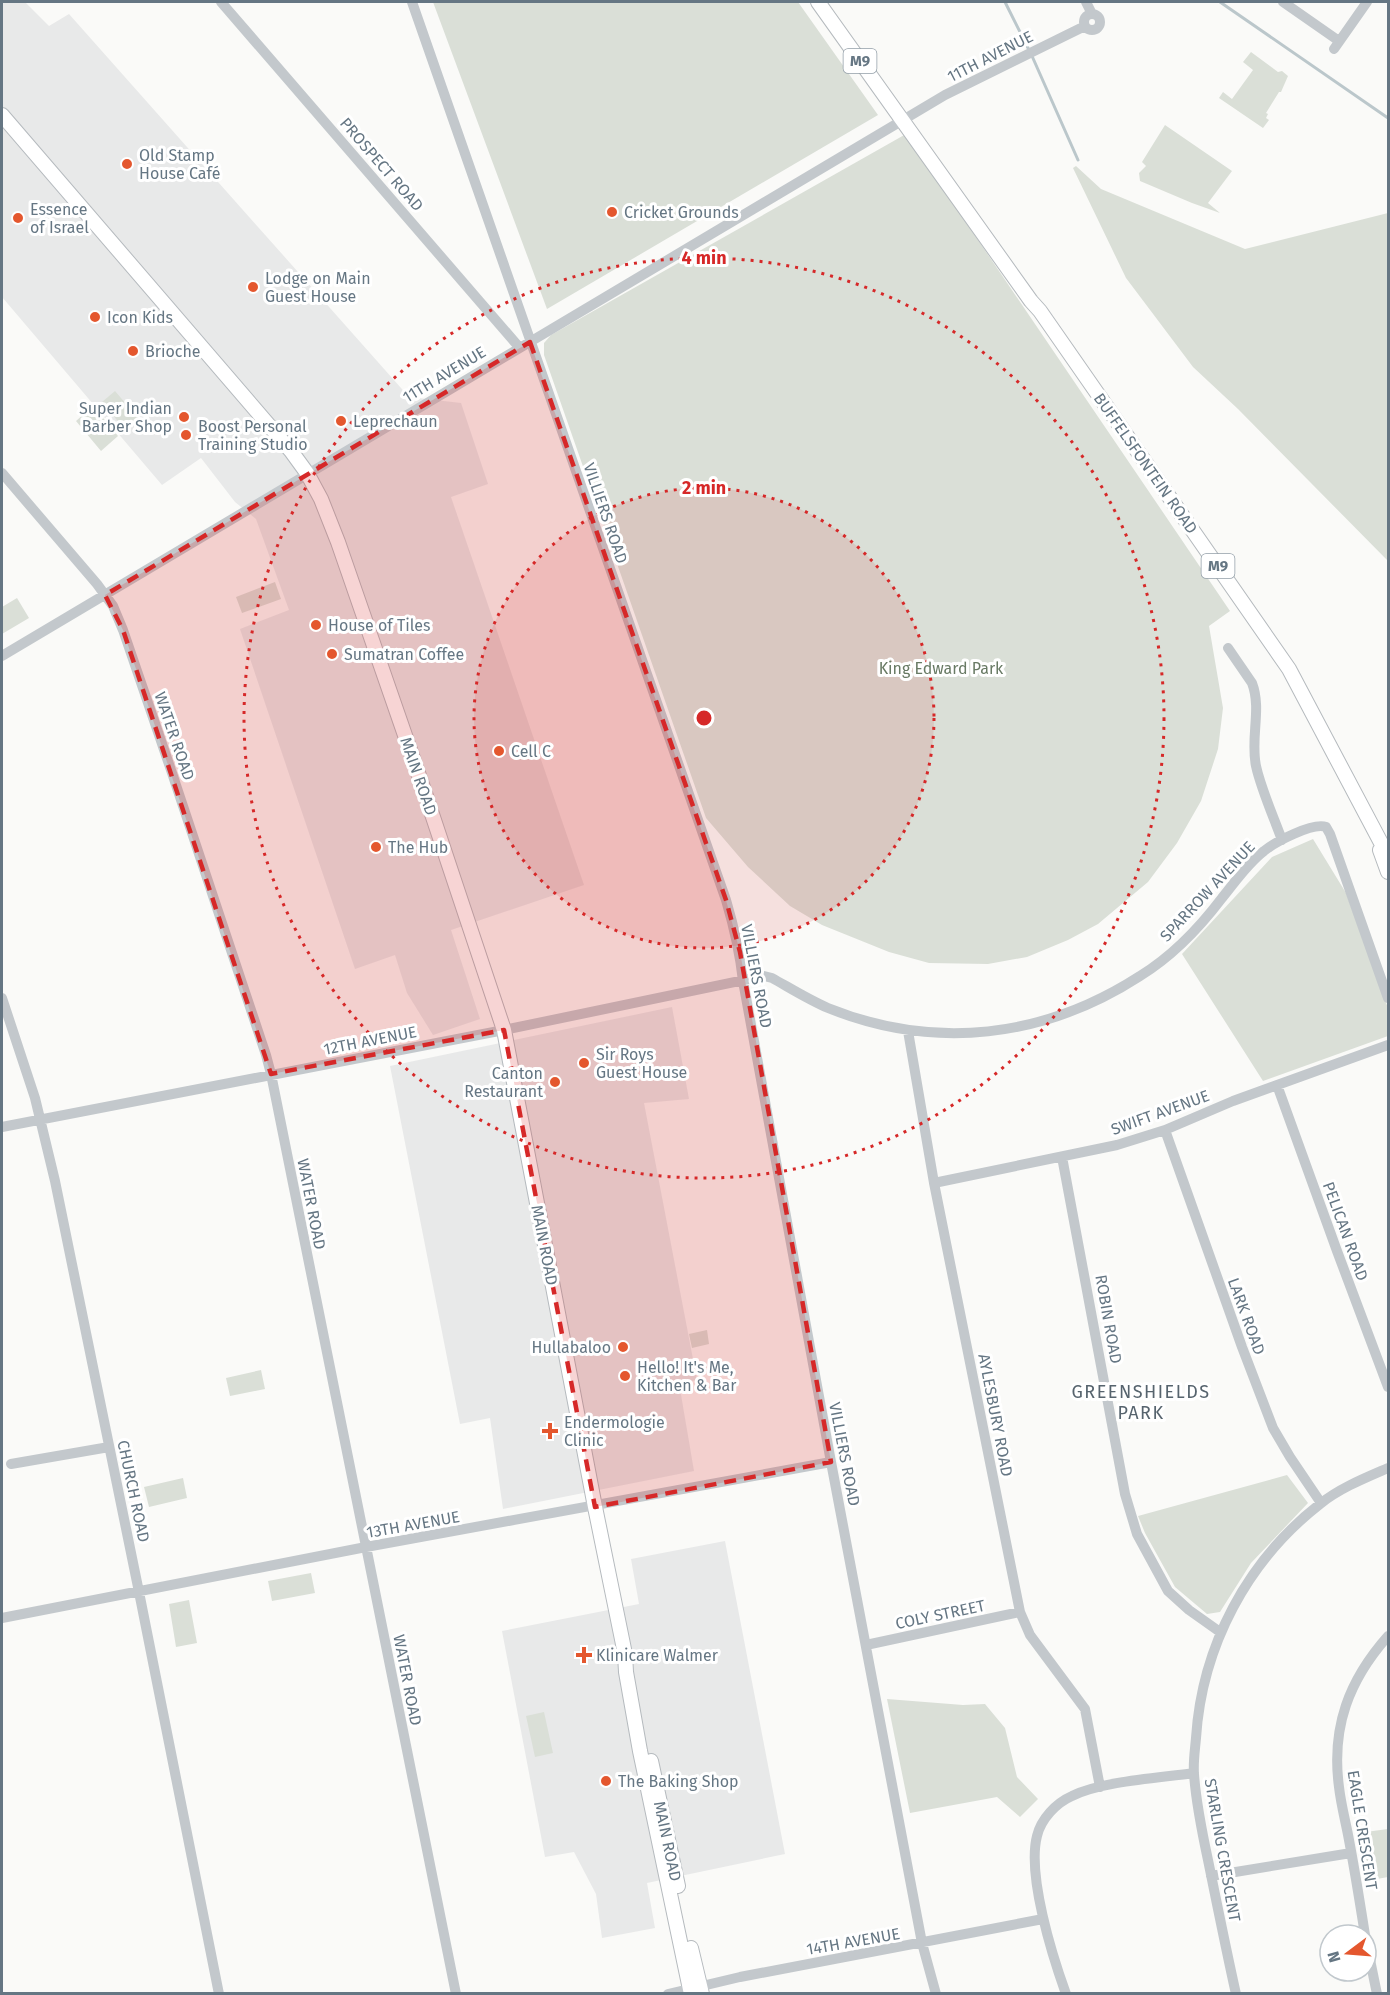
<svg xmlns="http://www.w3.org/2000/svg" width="1390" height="1995" font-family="'Fira Sans',sans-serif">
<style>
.built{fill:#e8e9e9}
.green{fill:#dadfd7}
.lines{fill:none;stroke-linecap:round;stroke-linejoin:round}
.stream{stroke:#bbc7cb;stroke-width:3}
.major-casing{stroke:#b5babe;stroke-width:16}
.minor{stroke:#c3c8cc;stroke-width:10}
.major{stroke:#fff;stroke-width:14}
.marked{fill:#d62828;fill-opacity:0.2;stroke:#d62828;stroke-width:4.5;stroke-dasharray:12 8;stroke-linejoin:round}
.ring{fill:none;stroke:#d62828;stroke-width:3;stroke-dasharray:3 6}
.poi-dot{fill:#e4572e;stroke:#fff;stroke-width:2}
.labels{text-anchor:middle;stroke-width:6;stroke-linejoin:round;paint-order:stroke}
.shield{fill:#fff;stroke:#939fa8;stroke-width:1.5}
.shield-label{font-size:15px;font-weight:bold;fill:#657683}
.street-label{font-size:16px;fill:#657683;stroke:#fff}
.poi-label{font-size:16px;fill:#657683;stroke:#fff;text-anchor:start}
.park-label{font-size:16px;fill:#687a64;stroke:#fff}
.neighbourhood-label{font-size:18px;letter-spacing:1.5px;fill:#57646e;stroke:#fff}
.centre{fill:#d62828;stroke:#fff;stroke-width:3}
.ring-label{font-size:18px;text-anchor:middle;font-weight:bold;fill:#d62828;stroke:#fff;stroke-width:6;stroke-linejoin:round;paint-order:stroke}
</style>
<rect width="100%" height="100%" fill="#fafaf8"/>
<path class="built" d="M2,2H25L49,26L69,14L409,397L461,403L488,484L451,497L584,885L451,930L480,1019L433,1035L407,993L395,955L355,969L240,629L289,610L256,519L235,502L201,458L162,485L2,297Z
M672,1007L689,1099L644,1103L697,1380L679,1383L694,1471L503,1509L490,1418L460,1424L390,1066Z
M725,1541L785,1854L647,1883L655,1928L602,1938L596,1894L574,1852L545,1857L502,1631L639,1604L631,1559Z"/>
<path class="green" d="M433,2H798L878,115L547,309Z
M1251,52L1278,72L1282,71L1288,76L1281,92H1279L1266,113L1268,114L1266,118L1269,120L1263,128L1219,98L1223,92L1232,99L1253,70L1243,62Z
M1165,125L1232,171L1208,203L1220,213L1192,203L1140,181L1139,173L1146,166L1142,162Z
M906,134L1230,611L1209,626L1223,708L1218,749L1201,801L1177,843L1148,882L1098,924L1068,940L1027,957L988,964L929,963L889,952L822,925L790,906L748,867L706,818L544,355V343L551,335Z
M1076,166L1101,189L1245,249L1388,213V561L1238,409L1193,367L1126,278L1073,168Z
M115,391L139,419L126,431L102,402Z
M93,406L118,436L101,451L76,421Z
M275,582L281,599L242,613L236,597Z
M17,598L29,618L2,634V607Z
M1313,839L1346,893L1388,1008V1036L1263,1081L1182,954L1272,857Z
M707,1330L709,1344L692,1348L689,1334Z
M261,1370L265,1389L230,1396L226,1378Z
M1287,1475L1308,1503L1251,1563L1220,1612L1207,1614L1175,1587L1145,1533L1138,1516Z
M183,1478L187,1498L149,1507L144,1487Z
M311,1573L315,1593L272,1601L268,1581Z
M189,1600L197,1643L176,1647L169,1604Z
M887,1699L963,1705L985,1704L1005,1728L1017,1777L1038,1799L1020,1817L997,1797L910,1813Z
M544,1712L553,1753L535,1757L526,1716Z
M1388,1829V1877L1366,1881L1358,1833Z"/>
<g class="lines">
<path class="stream" d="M1005,2L1032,56L1078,160
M1220,2L1388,118"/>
<defs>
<path id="major" d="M818,2L1031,301L1040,311L1289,669L1388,856
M2,115L291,451L307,473L321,499L338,542L425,793L504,1030L595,1507L625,1654L626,1672L640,1751L691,1994
M1380,850L1388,872
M651,1761L678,1886
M691,1948L702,1994"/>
</defs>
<use href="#major" class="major-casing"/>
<path class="minor" d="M221,2L519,347
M412,2L726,900C734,927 740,953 743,981L831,1462L922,1943L936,1994
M1086,2L1092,14
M1283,2L1339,41
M1084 22a8 8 0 1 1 16 0a8 8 0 1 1-16 0Z
M1334,49L1367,2
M2,473L97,584L113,606L123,630L172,773L266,1055L271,1074L456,1994
M1228,648L1252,683C1262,709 1250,738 1256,766C1261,789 1274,818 1282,840
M2,656L945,95L1085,26
M2,998L35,1098L55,1181L139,1592L219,1994
M908,1031L934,1183L1020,1612L1030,1635L1085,1709L1100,1787
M1277,1085L1337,1251L1388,1387
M2,1127L504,1030L764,976L772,978C790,988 809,1000 828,1008C935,1051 1044,1038 1140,976C1171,957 1200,927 1222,898C1236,881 1247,864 1264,851C1275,842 1313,822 1326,827L1330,834L1388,998
M1165,1130L1242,1347L1273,1428L1290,1457L1321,1503
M1062,1157L1125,1494L1137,1534L1168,1591L1189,1610L1220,1632
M934,1183L1117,1145L1165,1130L1233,1101L1388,1045
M11,1464L109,1447
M2,1618L366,1547L831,1462
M866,1645L1020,1612
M1211,1876L1351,1853
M1365,1935C1360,1903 1355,1872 1349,1840C1346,1823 1341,1805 1339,1787C1331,1727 1349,1680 1388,1636
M1366,1940L1377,1994
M668,1994L740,1977L1043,1919
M1066,1994C1052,1955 1027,1875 1037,1836C1041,1819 1056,1803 1072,1796C1103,1781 1159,1778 1194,1773
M1236,1994C1226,1949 1217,1904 1208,1860C1202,1832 1196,1803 1194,1774C1193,1762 1195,1750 1196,1738C1202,1646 1247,1561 1320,1504C1340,1488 1365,1478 1388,1468"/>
<use href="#major" class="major"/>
</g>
<path class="marked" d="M530,342L726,900L740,952L831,1462L595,1507L504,1030L271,1074L123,630L105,595Z"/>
<circle cx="704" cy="718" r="230" fill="#d62828" fill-opacity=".12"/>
<g class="ring">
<circle cx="704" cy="718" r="230"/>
<circle cx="704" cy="718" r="460"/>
</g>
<g class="poi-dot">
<circle cx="127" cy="164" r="6"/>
<circle cx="612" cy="212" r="6"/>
<circle cx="18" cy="218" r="6"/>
<circle cx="253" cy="287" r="6"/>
<circle cx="95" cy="317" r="6"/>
<circle cx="133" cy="351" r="6"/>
<circle cx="184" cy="417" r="6"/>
<circle cx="341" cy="421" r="6"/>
<circle cx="186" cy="435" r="6"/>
<circle cx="316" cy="625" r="6"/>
<circle cx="332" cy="654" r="6"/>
<circle cx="499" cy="751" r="6"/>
<circle cx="376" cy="847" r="6"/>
<circle cx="584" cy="1063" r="6"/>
<circle cx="555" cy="1082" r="6"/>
<circle cx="623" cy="1347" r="6"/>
<circle cx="625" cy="1376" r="6"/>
<path d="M547 1422h6v6h6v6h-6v6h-6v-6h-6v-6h6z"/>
<path d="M581 1646h6v6h6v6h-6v6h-6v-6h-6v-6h6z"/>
<circle cx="606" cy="1781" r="6"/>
</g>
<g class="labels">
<g class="shield">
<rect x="843.5" y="49" width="33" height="24" rx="4.5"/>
<rect x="1201.5" y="554" width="33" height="24" rx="4.5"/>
</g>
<g class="shield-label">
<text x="860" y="66">M9</text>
<text x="1218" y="571">M9</text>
</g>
<g class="street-label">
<text transform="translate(990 56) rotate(-27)" y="6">11TH AVENUE</text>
<text transform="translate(382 164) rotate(49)" y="6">PROSPECT ROAD</text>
<text transform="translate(444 374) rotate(-31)" y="6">11TH AVENUE</text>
<text transform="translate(1146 463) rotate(55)" y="6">BUFFELSFONTEIN ROAD</text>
<text transform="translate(606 513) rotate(71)" y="6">VILLIERS ROAD</text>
<text transform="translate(175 736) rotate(71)" y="6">WATER ROAD</text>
<text transform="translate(419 776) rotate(71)" y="6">MAIN ROAD</text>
<text transform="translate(1207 891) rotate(-47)" y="6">SPARROW AVENUE</text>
<text transform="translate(757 976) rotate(79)" y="6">VILLIERS ROAD</text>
<text transform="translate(370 1040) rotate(-11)" y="6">12TH AVENUE</text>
<text transform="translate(1160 1112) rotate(-20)" y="6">SWIFT AVENUE</text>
<text transform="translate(312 1204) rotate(79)" y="6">WATER ROAD</text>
<text transform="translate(1346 1231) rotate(70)" y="6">PELICAN ROAD</text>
<text transform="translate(545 1245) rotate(79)" y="6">MAIN ROAD</text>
<text transform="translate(1247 1316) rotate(70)" y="6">LARK ROAD</text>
<text transform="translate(1109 1319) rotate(80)" y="6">ROBIN ROAD</text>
<text transform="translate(996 1415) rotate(79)" y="6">AYLESBURY ROAD</text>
<text transform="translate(845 1454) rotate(79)" y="6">VILLIERS ROAD</text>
<text transform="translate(134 1491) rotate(78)" y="6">CHURCH ROAD</text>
<text transform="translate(413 1524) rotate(-10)" y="6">13TH AVENUE</text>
<text transform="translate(940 1614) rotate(-12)" y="6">COLY STREET</text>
<text transform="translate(408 1680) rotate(79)" y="6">WATER ROAD</text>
<text transform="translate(1363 1830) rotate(81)" y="6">EAGLE CRESCENT</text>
<text transform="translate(668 1841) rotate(78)" y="6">MAIN ROAD</text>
<text transform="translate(1223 1850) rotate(80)" y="6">STARLING CRESCENT</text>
<text transform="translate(853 1941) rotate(-10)" y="6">14TH AVENUE</text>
</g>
<g class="poi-label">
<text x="139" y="161">Old Stamp<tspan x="139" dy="18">House Café</tspan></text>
<text x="30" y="215">Essence<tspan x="30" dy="18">of Israel</tspan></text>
<text x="624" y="218">Cricket Grounds</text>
<text x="265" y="284">Lodge on Main<tspan x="265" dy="18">Guest House</tspan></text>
<text x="107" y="323">Icon Kids</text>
<text x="145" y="357">Brioche</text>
<text x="172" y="414" text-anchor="end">Super Indian<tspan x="172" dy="18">Barber Shop</tspan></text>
<text x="353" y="427">Leprechaun</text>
<text x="198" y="432">Boost Personal<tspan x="198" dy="18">Training Studio</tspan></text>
<text x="328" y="631">House of Tiles</text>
<text x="344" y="660">Sumatran Coffee</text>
<text x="511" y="757">Cell C</text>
<text x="388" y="853">The Hub</text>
<text x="596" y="1060">Sir Roys<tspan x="596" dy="18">Guest House</tspan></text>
<text x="543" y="1079" text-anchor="end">Canton<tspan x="543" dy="18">Restaurant</tspan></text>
<text x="611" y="1353" text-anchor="end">Hullabaloo</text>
<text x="637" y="1373">Hello! It's Me,<tspan x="637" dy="18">Kitchen &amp; Bar</tspan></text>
<text x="564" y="1428">Endermologie<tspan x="564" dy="18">Clinic</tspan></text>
<text x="596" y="1661">Klinicare Walmer</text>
<text x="618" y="1787">The Baking Shop</text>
</g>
<g class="park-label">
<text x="941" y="674">King Edward Park</text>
</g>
<g class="neighbourhood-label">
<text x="1141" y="1398">GREENSHIELDS<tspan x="1141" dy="21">PARK</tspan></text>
</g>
</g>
<circle cx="704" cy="718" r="9" class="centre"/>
<g class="ring-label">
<text x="704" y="264">4 min</text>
<text x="704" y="494">2 min</text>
</g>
<rect width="1390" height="1995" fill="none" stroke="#657683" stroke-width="6"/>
<g transform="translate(1348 1953) rotate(254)"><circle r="28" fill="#ffffff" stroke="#c1c8cd" stroke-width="1.5"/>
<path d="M0-4.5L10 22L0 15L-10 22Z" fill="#e4572e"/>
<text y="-9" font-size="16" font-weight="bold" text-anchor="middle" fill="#657683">N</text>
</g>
</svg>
